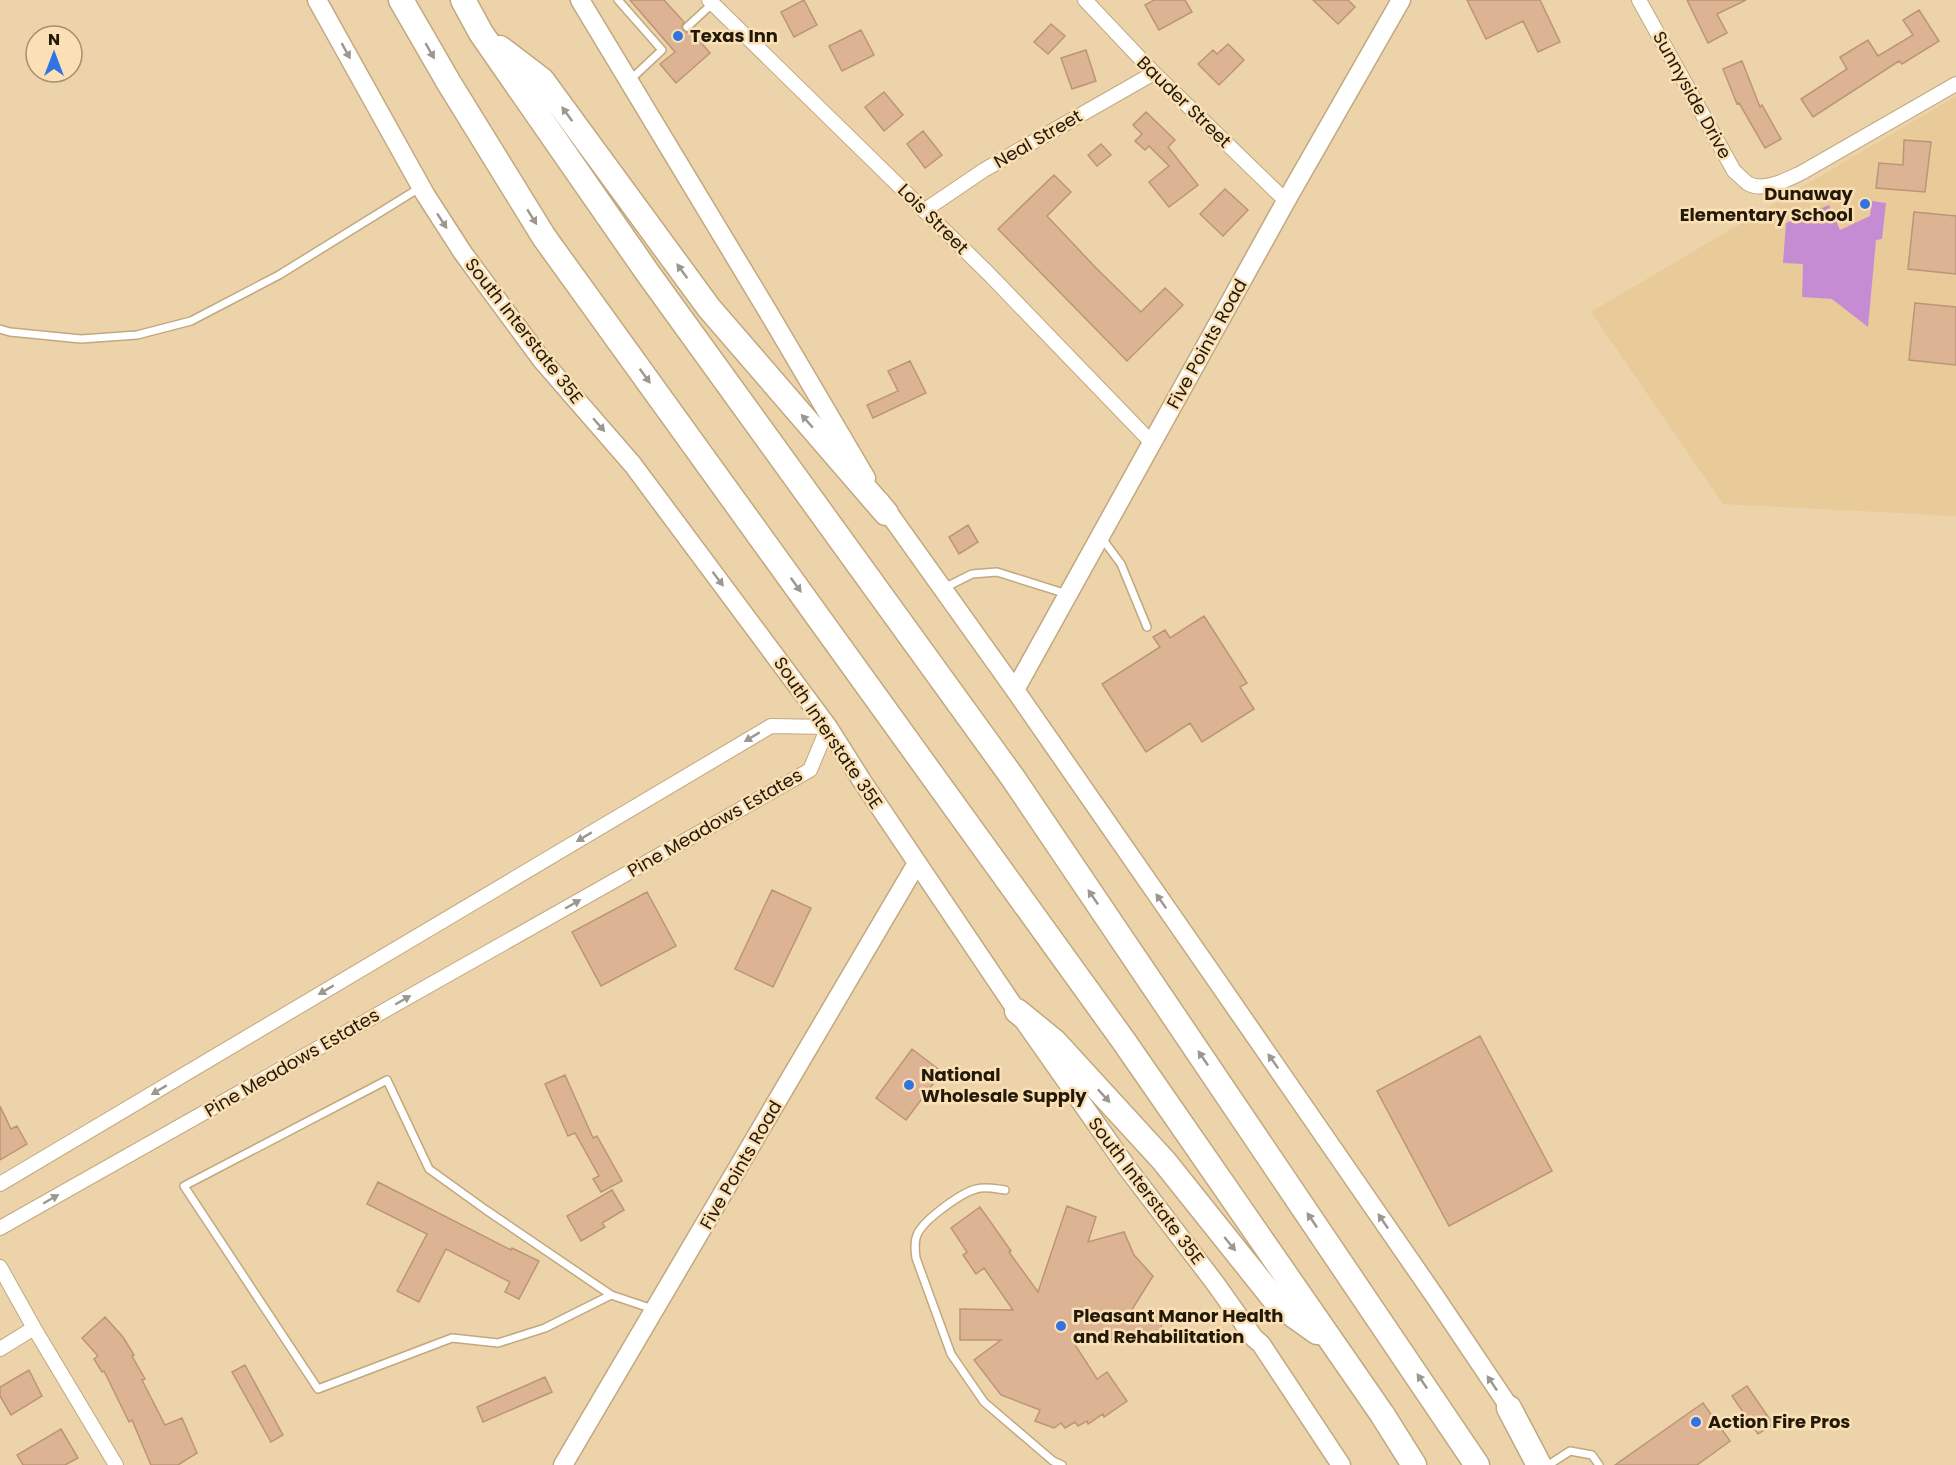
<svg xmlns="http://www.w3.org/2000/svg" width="1956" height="1465" font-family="Poppins,sans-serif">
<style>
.built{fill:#e9cb99}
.green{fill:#c68cd3}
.building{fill:#dcb494;stroke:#bc9576;stroke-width:1.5}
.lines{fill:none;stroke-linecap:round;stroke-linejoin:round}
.lane-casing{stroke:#c1a87f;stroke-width:10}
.street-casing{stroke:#c1a87f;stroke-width:16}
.secondary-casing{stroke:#c1a87f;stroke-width:21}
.highway-casing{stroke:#c1a87f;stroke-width:27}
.lane{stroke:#fff;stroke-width:7}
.street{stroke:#fff;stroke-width:14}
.secondary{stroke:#fff;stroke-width:18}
.highway{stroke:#fff;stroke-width:24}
.oneway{fill:#9c9890}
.poi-dot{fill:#3173e1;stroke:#fbe0b5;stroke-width:2}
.labels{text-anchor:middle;stroke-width:5;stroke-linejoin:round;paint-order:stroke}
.poi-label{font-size:18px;font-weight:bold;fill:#221909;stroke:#fbe0b5;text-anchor:start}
.street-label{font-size:18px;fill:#221909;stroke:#fbe0b5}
</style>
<rect width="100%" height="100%" fill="#edd3a9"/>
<path class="built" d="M1956,96V516L1723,504L1591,312Z"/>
<path class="green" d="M1872,201L1886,203L1882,239L1876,240L1868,327L1832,299L1802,297L1803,264L1783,263L1786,223L1829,205L1840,230L1870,216Z"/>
<path class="building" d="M630,0H664L684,22L682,26L683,30L686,32L691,31L710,53L676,83L660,64L675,52Z
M804,0L817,25L794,37L781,12Z
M1154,0H1185L1192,12L1159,30L1145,5Z
M1313,0H1348L1355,7L1338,24Z
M1467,0H1540L1560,42L1538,52L1523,21L1486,39Z
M1687,0H1746L1717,14L1727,33L1708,43Z
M1919,10L1939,41L1902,64L1899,61L1813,117L1801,99L1847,69L1840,57L1868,40L1878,56L1913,35L1903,20Z
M1051,24L1065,36L1048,54L1034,42Z
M861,30L874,55L842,71L829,46Z
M1228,44L1244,60L1219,85L1198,64L1213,50L1217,54Z
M1086,50L1096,81L1072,89L1061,58Z
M1742,61L1760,107L1762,105L1781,139L1765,148L1739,103L1737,104L1723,69Z
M884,92L903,115L884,131L865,107Z
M1146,112L1175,140L1168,147L1198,185L1169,207L1149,182L1169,166L1149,146L1145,150L1135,141L1142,134L1133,125Z
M923,131L942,155L925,168L907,144Z
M1904,140L1931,142L1925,192L1876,188L1879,163L1903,165Z
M1101,144L1111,155L1097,166L1088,155Z
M1054,175L1071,192L1047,216L1096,268L1141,312L1165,288L1183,305L1127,361L998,229Z
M1225,189L1248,210L1223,236L1200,214Z
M1914,212L1956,216V274L1908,269Z
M1915,303L1956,307V365L1909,360Z
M910,361L926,393L873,418L867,405L898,391L888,371Z
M968,525L978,542L959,554L949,537Z
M1204,616L1247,683L1240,687L1254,709L1202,742L1190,723L1146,752L1102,684L1160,647L1153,637L1165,630L1170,638Z
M772,890L811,908L773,987L735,969Z
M647,892L676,946L601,986L572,932Z
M1480,1036L1552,1171L1449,1226L1377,1091Z
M912,1049L942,1072L906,1120L876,1098Z
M565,1075L593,1138L597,1136L622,1181L601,1192L593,1179L599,1176L575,1133L568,1136L545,1084Z
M0,1106L11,1129L17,1126L27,1144L0,1160Z
M378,1182L511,1250L512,1248L539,1261L519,1299L505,1292L510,1282L446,1249L419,1302L397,1291L427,1234L367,1204Z
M612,1190L624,1210L602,1223L605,1227L581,1241L567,1216Z
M1067,1206L1096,1217L1088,1242L1124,1232L1134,1255L1153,1276L1131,1311H1162L1161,1340H1072L1097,1379L1107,1372L1127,1401L1104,1417L1103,1414L1088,1424L1087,1421L1078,1426L1075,1422L1065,1428L1061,1423L1054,1428L1035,1421L1040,1410L1001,1395L974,1360L1001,1340H960V1309L1013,1310L984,1268L976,1274L963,1255L967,1252L951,1228L980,1207L1011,1251L1009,1252L1038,1292Z
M105,1317L123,1337L134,1355L132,1356L145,1379L142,1380L165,1425L182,1418L197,1453L178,1465H151L132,1420L129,1422L104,1371L102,1372L94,1359L98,1356L82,1338Z
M245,1365L283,1435L271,1442L232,1372Z
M29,1370L42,1396L11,1415L0,1396V1387Z
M545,1377L552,1392L483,1422L477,1407Z
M1747,1386L1773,1424L1758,1434L1732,1396Z
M1703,1403L1730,1441L1697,1465H1615Z
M61,1429L78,1458L65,1465H23L17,1455Z"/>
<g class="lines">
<defs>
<path id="lane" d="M618,0L662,50L630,80
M687,27L712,4
M0,329L10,332L81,339L137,335L191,321L279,275L421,187
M1101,537L1121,564L1147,627
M944,588L972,574L997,572L1067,594
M1005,1190C996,1189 986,1186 976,1189C961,1193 923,1220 917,1235C914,1242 915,1250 916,1258L951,1354L984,1402L1053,1461L1062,1465
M611,1295L486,1210L429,1169L387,1080L184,1186L318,1389L452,1338L498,1343L545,1328L611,1295L653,1309
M1550,1464L1570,1451L1592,1455L1599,1465"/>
<path id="street" d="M709,0L988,273L1152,443
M1085,0L1154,73L1286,201
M1639,0L1734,171C1739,175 1744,181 1749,184C1764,192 1788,179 1801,173L1956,84
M925,210L984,170L1154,73
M0,1184L771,726L828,727L810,770L0,1228
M0,1267L34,1328L116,1465
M0,1349L34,1328"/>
<path id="secondary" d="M317,0L425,194L463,253L541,359L633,465L828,727L862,781L1017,1011L1128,1169L1215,1283L1254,1338L1261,1344L1341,1465
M580,0L767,310L866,478
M880,501L1015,690L1215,978L1436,1298L1516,1417
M1015,690L1286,201L1401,0
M563,1465L917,863"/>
<path id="highway" d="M401,0L449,83L544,237L1123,1040L1382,1414L1414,1465
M463,0L481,33L647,272L1013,778L1477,1465
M500,48L542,80L709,308L886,513
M1017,1011L1055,1042L1164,1161L1279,1305L1317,1332
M1509,1408L1539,1465"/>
</defs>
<use href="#lane" class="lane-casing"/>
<use href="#street" class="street-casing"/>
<use href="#secondary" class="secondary-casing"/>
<use href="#highway" class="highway-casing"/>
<use href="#lane" class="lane"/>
<use href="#street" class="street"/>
<use href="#secondary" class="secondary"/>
<use href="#highway" class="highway"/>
</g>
<defs><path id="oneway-solid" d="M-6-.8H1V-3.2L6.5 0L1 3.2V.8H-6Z" transform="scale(1.5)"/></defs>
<g class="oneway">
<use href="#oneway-solid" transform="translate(346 51) rotate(61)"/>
<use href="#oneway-solid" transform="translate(430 51) rotate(60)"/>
<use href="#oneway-solid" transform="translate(567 114) rotate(-126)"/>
<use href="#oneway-solid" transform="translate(532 217) rotate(58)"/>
<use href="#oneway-solid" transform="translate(442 221) rotate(57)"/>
<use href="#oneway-solid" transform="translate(682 271) rotate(-126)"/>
<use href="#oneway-solid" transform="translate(645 376) rotate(54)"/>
<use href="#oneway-solid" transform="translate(807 421) rotate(-131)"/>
<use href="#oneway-solid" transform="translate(599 425) rotate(49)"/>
<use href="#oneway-solid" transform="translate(718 579) rotate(53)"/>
<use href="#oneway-solid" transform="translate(796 585) rotate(54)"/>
<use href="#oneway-solid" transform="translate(752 737) rotate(149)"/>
<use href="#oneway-solid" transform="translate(584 837) rotate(149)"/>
<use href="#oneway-solid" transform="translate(1093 897) rotate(-124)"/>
<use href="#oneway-solid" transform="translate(1161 901) rotate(-125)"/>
<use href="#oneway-solid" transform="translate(573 904) rotate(-30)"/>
<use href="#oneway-solid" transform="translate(326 990) rotate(149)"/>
<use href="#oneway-solid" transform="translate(403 1000) rotate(-30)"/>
<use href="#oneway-solid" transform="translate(1203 1058) rotate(-124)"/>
<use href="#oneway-solid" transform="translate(1273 1061) rotate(-125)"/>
<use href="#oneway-solid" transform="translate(159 1090) rotate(149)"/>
<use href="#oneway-solid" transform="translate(1104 1096) rotate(47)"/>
<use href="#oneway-solid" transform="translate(51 1199) rotate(-30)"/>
<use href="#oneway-solid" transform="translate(1312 1220) rotate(-124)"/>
<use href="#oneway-solid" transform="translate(1383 1221) rotate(-124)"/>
<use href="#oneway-solid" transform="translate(1230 1244) rotate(51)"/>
<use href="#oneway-solid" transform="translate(1422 1381) rotate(-124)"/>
<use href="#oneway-solid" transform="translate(1492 1383) rotate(-124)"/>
</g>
<g class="poi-dot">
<circle cx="678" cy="36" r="6"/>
<circle cx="1865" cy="204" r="6"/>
<circle cx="909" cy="1085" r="6"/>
<circle cx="1061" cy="1326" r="6"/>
<circle cx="1696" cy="1422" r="6"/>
</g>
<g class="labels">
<g class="poi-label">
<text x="690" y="42">Texas Inn</text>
<text x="1853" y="200" text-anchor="end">Dunaway<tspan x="1853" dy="21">Elementary School</tspan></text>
<text x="921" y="1081">National<tspan x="921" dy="21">Wholesale Supply</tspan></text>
<text x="1073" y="1322">Pleasant Manor Health<tspan x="1073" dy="21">and Rehabilitation</tspan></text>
<text x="1708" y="1428">Action Fire Pros</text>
</g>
<g class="street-label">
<text transform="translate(1692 95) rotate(61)" y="6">Sunnyside Drive</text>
<text transform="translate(1184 102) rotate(44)" y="6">Bauder Street</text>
<text transform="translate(1038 139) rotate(-30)" y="6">Neal Street</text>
<text transform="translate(933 219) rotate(45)" y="6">Lois Street</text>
<text transform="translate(524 331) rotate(52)" y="6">South Interstate 35E</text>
<text transform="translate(1207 344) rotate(-61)" y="6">Five Points Road</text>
<text transform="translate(828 733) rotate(56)" y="6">South Interstate 35E</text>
<text transform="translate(715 823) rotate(-30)" y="6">Pine Meadows Estates</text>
<text transform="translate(292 1063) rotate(-30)" y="6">Pine Meadows Estates</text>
<text transform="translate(741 1165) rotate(-60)" y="6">Five Points Road</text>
<text transform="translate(1146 1191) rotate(53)" y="6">South Interstate 35E</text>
</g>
</g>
<g transform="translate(54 54)"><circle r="28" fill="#fbe0b5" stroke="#a49070" stroke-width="1.5"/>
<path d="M0-4.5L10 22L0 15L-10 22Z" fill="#3173e1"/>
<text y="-9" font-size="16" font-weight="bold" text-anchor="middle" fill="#221909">N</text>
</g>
</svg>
